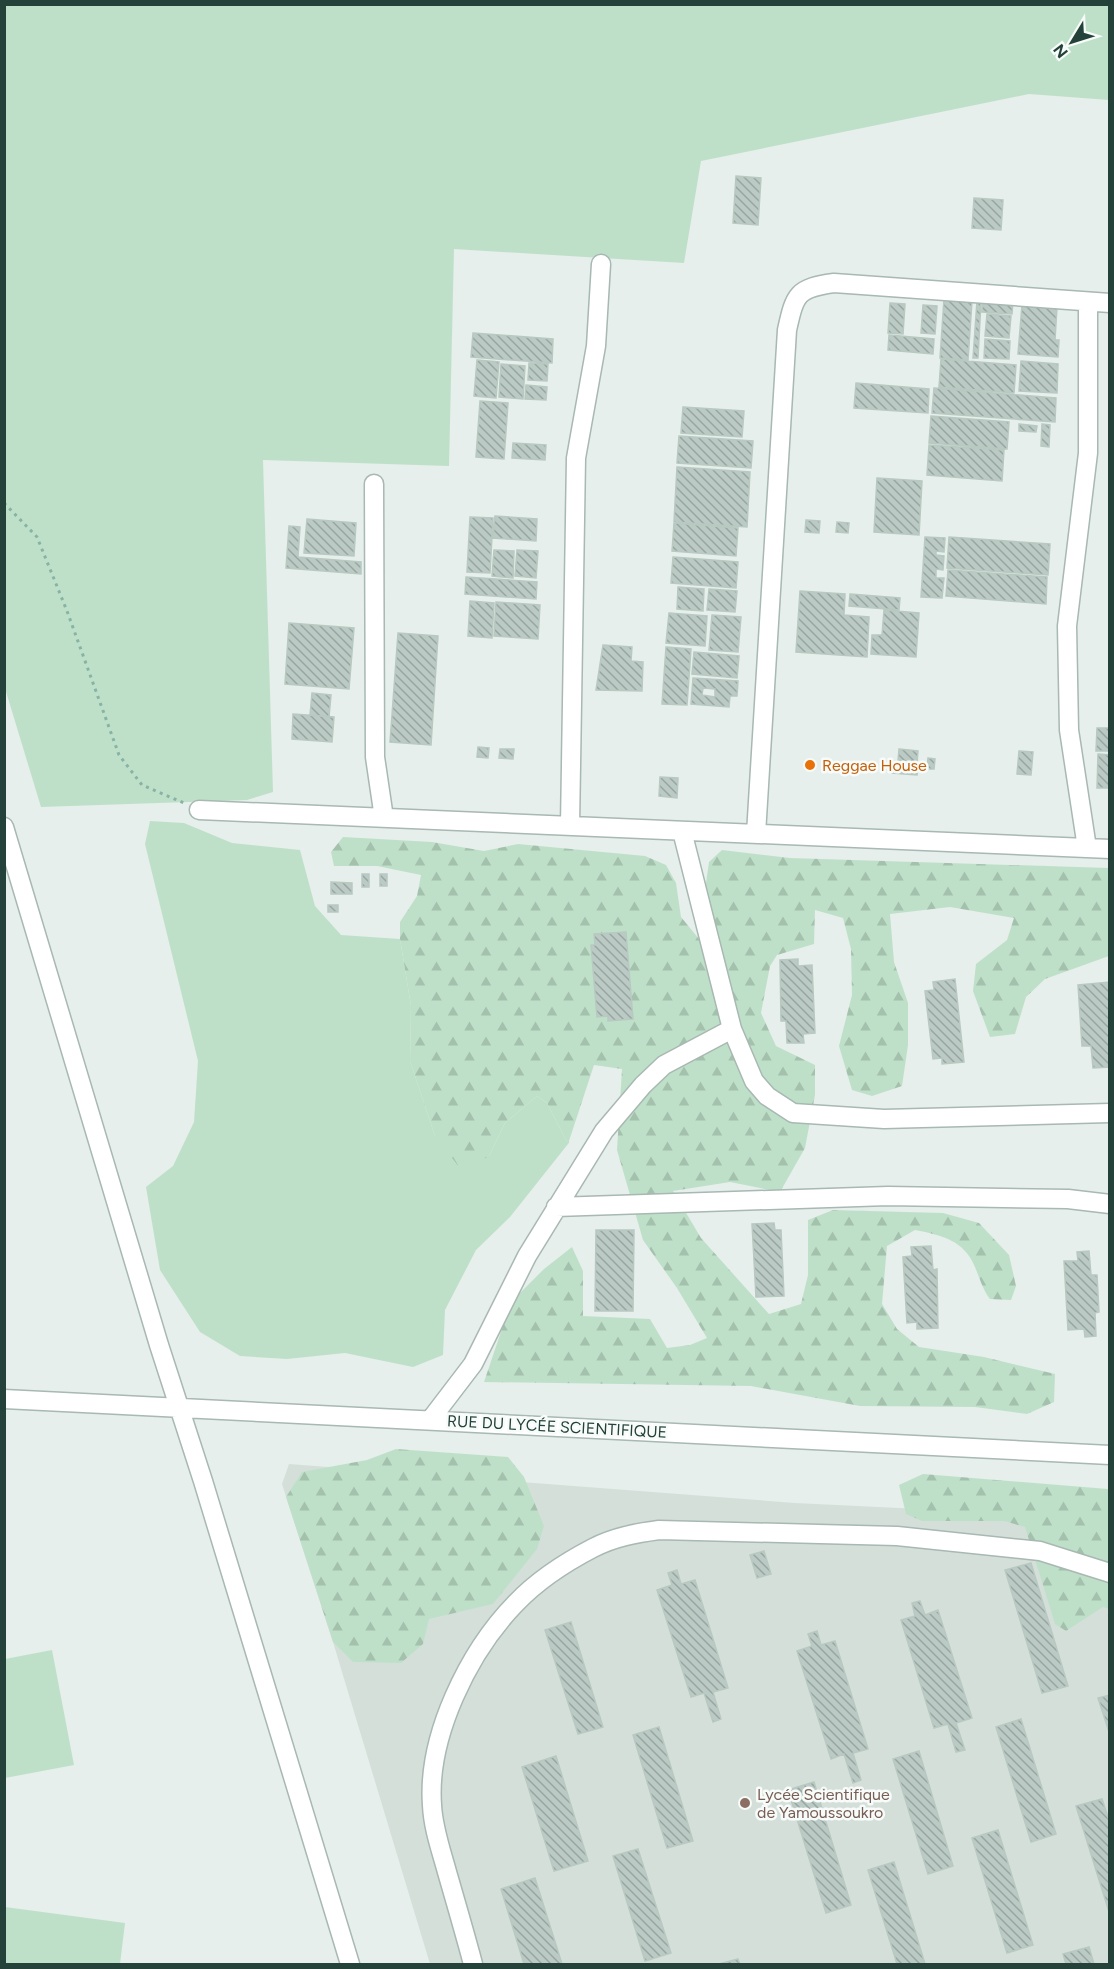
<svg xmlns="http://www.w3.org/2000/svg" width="1114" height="1969" font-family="Figtree,sans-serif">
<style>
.built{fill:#d4dfda}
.green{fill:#bfe0c8}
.forest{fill:url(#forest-firs)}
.building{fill:url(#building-back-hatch);stroke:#b8c9c2;stroke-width:1.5;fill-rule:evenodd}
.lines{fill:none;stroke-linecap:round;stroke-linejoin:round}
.minor-casing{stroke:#a8b8b2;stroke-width:21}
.path{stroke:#86b3a5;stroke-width:3;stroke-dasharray:3 4.5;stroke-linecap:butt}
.minor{stroke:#fff;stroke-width:18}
.food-dot{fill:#e8710a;stroke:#f7fbf9;stroke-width:2}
.education-dot{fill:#8d6e63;stroke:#f7fbf9;stroke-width:2}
.labels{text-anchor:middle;stroke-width:5;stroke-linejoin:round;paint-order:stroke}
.food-label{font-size:16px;fill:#c56008;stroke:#f7fbf9;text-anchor:start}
.street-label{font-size:16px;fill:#24423a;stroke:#f7fbf9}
.education-label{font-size:16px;fill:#785e54;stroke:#f7fbf9;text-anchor:start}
</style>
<defs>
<pattern id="forest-firs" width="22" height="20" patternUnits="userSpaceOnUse" patternTransform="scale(1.5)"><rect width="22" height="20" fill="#bfe0c8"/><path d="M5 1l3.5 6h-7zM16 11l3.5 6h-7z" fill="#a4c1ad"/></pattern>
<pattern id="building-back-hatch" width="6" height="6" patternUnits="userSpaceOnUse" patternTransform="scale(1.5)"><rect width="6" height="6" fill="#bbcac4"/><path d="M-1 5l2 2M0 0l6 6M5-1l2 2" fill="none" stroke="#98a6a0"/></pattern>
</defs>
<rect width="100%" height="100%" fill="#e6efeb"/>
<path class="built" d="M289,1464L795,1503L1109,1518V1964H430L333,1642L282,1484Z"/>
<path class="green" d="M4,5H1109V100L1029,94L701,161L684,263L454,249L449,466L263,460L273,792L247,800L41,807L4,685Z
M150,821L184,823L232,843L300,850L315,906L341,935L400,939L411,1006L410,1061L435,1136L489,1156L505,1123L537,1096L547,1103L568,1144L510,1217L476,1250L445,1310L443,1355L413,1367L345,1353L287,1359L240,1356L200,1332L160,1270L146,1187L173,1166L194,1122L198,1061L145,844Z
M52,1650L74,1765L5,1778V1659Z
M5,1907L125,1923L120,1964H5Z"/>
<path class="forest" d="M343,837L432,842L484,851L518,844L645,856L666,865L676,883L681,917L699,939L715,930L705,890L709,862L722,850L790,858L1109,868V956L1045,979L1026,997L1015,1034L990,1037L973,991L976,964L1007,940L1014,918L950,907L890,914L894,962L908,1003V1045L902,1086L872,1096L852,1090L839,1046L852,995L851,949L843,918L815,910L814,944L777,955L770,966L761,1013L776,1046L815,1065V1095L805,1148L780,1192L730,1182L673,1191L701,1238L769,1314L801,1304L808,1275V1220L833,1210L943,1213L979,1223L1009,1255L1016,1286L1011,1300L990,1299C980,1286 978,1269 969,1256C957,1238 935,1234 915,1230L887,1246L882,1304L897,1329L919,1347L984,1357L1055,1374L1054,1402L1027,1414L975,1407L860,1406L751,1386L484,1382L511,1302L544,1269L572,1247L583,1271V1316L650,1319L667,1348L690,1345L707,1338L677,1288L643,1240L617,1150L622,1069L594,1065L568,1144L547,1103L537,1096L505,1123L489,1156L463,1172L435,1136L410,1061L411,1006L400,939V922L417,896L421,875L377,866H334L331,852Z
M396,1449L508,1457L524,1477L544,1526L537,1549L493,1604L429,1619L423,1644L401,1663L353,1662L333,1642L286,1497L302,1472L367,1460Z
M923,1474L1108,1489L1109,1609L1103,1607L1066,1631L1055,1624L1025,1527L1004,1521H922L906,1514L899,1485Z"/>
<path class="building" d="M736,176L761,178L758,225L733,223Z
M974,198L1003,200L1001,230L972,228Z
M983,298L1013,300L1012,314L982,312Z
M944,299L972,301L968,360L940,358Z
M977,301H981L978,358H973Z
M890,303L905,304L903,334L888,333Z
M923,305L937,306L935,334L921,333Z
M1022,305L1057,307L1055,340H1059L1058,357L1018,354Z
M987,314L1011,316L1009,338L985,336Z
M473,333L553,339L552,363L471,357Z
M889,335L934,339L933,354L888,350Z
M985,339L1010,341L1009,359L984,358Z
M941,359L1016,365L1014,393L939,387Z
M477,360L499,362L496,398L474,396Z
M1021,361L1058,364L1057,393L1019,391Z
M529,363L548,364L547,381L528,380Z
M501,364L525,366L523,399L499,397Z
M856,383L929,389L928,413L854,408Z
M526,385L547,387L546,400L525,399Z
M934,388L1056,398L1055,422L932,413Z
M480,401L508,403L504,459L476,457Z
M683,407L744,411L742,437L681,433Z
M931,416L1009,422L1007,449L929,443Z
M1019,424L1037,426L1036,432L1019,431Z
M1042,424L1050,425L1049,447L1041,446Z
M679,436L753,441L751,468L677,463Z
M513,443L546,445L545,460L512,458Z
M929,445L1004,450L1002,481L927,475Z
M677,467L750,472L747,527L674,522Z
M877,478L922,481L919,535L874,532Z
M495,516L537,519L536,541L493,538Z
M470,517L493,518L490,573L467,572Z
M307,519L356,523L354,556L304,553Z
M806,520L820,521L819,533L805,532Z
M837,522L849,523L848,533L836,532Z
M674,523L738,528L736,556L672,551Z
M289,526L300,527L298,557L361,562V574L286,568Z
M925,537L945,538L944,552L936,551V555L944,556L943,570L936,569V578H944L942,598L921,597Z
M949,537L1050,544L1048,575L947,568Z
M494,550L514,551L513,578L492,576Z
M517,550L538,551L536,578L515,576Z
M673,557L738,562L736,588L671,583Z
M948,570L1047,577L1046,604L946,596Z
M466,577L537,582L536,599L465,594Z
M678,587L704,589L703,611L677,609Z
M709,589L737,591L735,612L707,610Z
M800,591L845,594L844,615L869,617L867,657L796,652Z
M850,594L900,598L899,610L849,606Z
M470,601L494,603L492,638L468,636Z
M496,602L540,605L538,639L494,636Z
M884,610L919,613L916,657L871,654L872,635H882Z
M669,613L707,616L705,646L666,643Z
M712,615L741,617L738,652L709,650Z
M289,623L354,628L349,689L285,684Z
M398,633L438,636L431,745L390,742Z
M603,645L632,647L631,661L643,662L642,691L596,690Z
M666,647L691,649L687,705L662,704Z
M694,652L739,656L737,678L692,674Z
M693,678L738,681L737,696H730L729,707L691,704ZM703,688L715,689V697L702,695Z
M312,693L331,695L329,717L310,715Z
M293,714L334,717L332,742L292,739Z
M1097,728H1110V751H1096Z
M478,747L489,748L488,758L477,757Z
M500,749H514L513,759L499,758Z
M899,749L918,751L917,763L898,761Z
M1019,751L1033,752L1031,775L1017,774Z
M1098,754L1110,755V788H1097Z
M928,758L935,759L934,769H927Z
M892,765L918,767L917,775L892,773Z
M660,777L678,778L677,798L659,796Z
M362,874H369V887H362Z
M380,874H387V886H380Z
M331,882L352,883V894H331Z
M328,905H338V912H328Z
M626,932L633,1019L608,1021V1016L597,1017L591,945H595L594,934Z
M798,959V966L812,965L815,1033L803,1034L804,1043H787L786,1021H781L780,960Z
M955,979L964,1062L942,1064V1058L933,1059L925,991L934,990L933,982Z
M1110,982V1067L1093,1068L1091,1046H1082L1078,985Z
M774,1223L775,1230H781L784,1296L756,1297L752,1224Z
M596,1230H634L633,1311H595Z
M931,1246L933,1270L937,1269L938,1328L917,1329V1322L907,1323L903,1257L912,1256L911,1247Z
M1089,1251L1091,1275H1097L1099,1312L1095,1313L1096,1336L1085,1337L1084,1329L1068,1330L1064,1261H1078L1077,1252Z
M764,1551L771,1574L757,1578L750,1555Z
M1031,1563L1068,1686L1042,1693L1005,1570Z
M677,1570L681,1584L695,1580L728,1688L713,1692L721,1719L713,1722L704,1693L691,1697L657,1590L672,1585L668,1573Z
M920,1601L925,1615L938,1610L972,1718L956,1723L965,1750L956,1752L948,1724L934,1728L901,1620L915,1616L912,1603Z
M571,1622L603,1727L578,1734L545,1630Z
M817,1631L821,1645L835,1641L868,1749L853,1753L861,1780L853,1783L844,1754L831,1759L797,1651L812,1646L808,1634Z
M1110,1695V1735L1098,1698Z
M1021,1719L1056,1834L1031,1842L996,1727Z
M659,1727L693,1841L667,1848L633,1735Z
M919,1751L953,1866L928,1874L893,1759Z
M556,1756L588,1861L554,1871L522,1767Z
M814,1782L851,1905L826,1913L788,1790Z
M1102,1799L1110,1823V1915L1076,1806Z
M998,1830L1033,1945L1007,1953L972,1838Z
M638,1849L671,1953L645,1961L613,1856Z
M894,1862L925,1964H897L868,1870Z
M535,1878L562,1964H524L501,1889Z
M1089,1947L1094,1964H1066L1063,1954Z
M738,1959L740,1964H719Z"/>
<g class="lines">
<defs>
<path id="minor" d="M374,484L375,757L384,818
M199,810L1110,849
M570,826L576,458L596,346L601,264
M4,827L159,1345L203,1481L350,1964
M682,831L732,1029L754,1081L767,1096L793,1113L884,1119L1110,1113
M756,834L787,330C795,294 797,288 834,283L1110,303
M1087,848L1069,730L1067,626L1088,453V302
M556,1207L888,1196L1068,1199L1110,1204
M4,1399L1110,1455
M431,1419L473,1364L527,1256L604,1131L643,1085L664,1065L732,1029
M473,1964C465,1934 456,1903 447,1872C441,1850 433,1828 432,1805C427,1737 468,1652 516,1603C537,1581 566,1562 593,1548C614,1537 637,1533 659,1530L897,1536L1040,1551L1110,1573"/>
</defs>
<use href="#minor" class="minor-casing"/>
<path class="path" d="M4,503L37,537L67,611L119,755L142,785L184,803"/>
<use href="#minor" class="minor"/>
</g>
<circle class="food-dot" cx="810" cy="765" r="6"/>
<circle class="education-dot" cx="745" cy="1803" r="6"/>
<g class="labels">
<g class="food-label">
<text x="822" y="771">Reggae House</text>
</g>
<g class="street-label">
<text transform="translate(557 1426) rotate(3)" y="6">RUE DU LYCÉE SCIENTIFIQUE</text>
</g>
<g class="education-label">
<text x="757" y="1800">Lycée Scientifique<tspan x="757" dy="18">de Yamoussoukro</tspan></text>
</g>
</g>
<rect width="1114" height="1969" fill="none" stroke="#24423a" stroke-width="12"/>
<g transform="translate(1072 42) rotate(232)" stroke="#f7fbf9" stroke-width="4.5" paint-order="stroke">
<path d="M0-4.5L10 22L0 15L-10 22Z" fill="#24423a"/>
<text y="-9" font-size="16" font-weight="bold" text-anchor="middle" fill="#24423a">N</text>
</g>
</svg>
